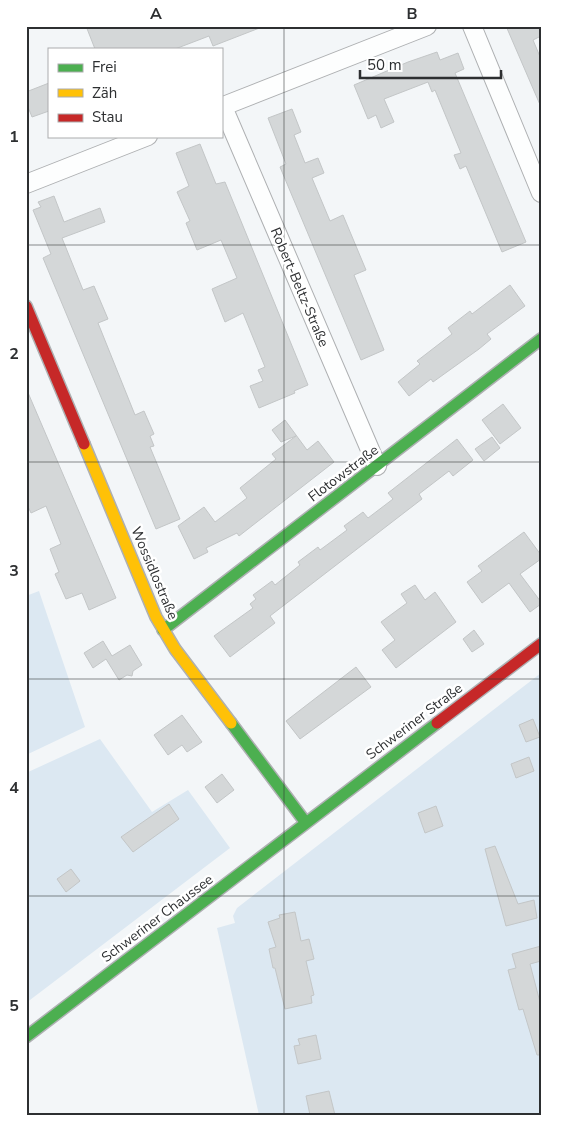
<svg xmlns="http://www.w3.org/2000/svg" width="567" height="1141" font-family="'Nunito Sans',sans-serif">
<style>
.green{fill:#dce8f2}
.building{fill:#d4d7d8;stroke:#c3c6c7}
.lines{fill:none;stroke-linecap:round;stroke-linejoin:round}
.street-casing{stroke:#aeb0b2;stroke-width:20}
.fast-casing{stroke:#aeb0b2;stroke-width:14}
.slow-casing{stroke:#aeb0b2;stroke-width:14}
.jam-casing{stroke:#aeb0b2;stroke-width:14}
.street{stroke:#fdfefe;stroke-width:18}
.fast{stroke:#4caf50;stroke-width:11}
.slow{stroke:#ffc107;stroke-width:11}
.jam{stroke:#c62828;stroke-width:11}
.grid{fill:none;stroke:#2d2f31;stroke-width:1;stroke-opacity:0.55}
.labels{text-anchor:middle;stroke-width:5;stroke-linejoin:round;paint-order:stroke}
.street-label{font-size:14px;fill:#2d2f31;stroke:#fff}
.neatline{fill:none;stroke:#2d2f31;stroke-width:2}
.grid-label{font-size:16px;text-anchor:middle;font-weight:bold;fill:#2d2f31}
</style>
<rect width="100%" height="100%" fill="#f3f6f8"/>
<path class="green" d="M39,591L85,727L26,755V596Z
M541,673V1115H259L217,928L235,923L233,916L237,908Z
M100,739L152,812L188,790L230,848L26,1003V773Z"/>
<path class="building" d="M86,26H262V27L213,46L209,36L175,49H95Z
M506,26H541V36L533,40L541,59V107Z
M437,52L440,60L458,53L464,69L455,73L526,242L502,252L466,166L460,169L454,155L461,153L435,90L432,92L428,82L384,99L394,122L381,128L376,115L368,119L354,85L408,62Z
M49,83V111L32,117L26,102V92Z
M292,109L301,132L294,135L305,163L318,158L324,173L312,178L330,221L343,215L366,270L354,275L384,350L361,360L280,167L286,164L268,118Z
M200,144L216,184L225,182L308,385L294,391L295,393L259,408L250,386L263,381L258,370L265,367L243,313L225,322L212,289L237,278L221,240L197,250L186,223L190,221L177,192L189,186L176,153Z
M54,196L64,222L100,208L105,222L62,238L83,290L94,286L108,319L98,323L135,415L144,411L154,434L150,436L154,446L150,447L180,519L156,529L43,258L51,254L33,210L41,207L38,202Z
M510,285L525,306L487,334L491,339L479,349L433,382L431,379L409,396L398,382L420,364L417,361L452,334L448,328L470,311L472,314Z
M26,388L116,598L89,610L82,593L66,599L55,574L59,572L50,549L61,544L46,506L31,513L26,502Z
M503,404L521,428L500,444L482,420Z
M285,420L307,450L318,441L334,462L239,536L237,533L206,548L208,552L194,559L178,526L204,507L215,522L247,498L240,488L276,459L272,454L296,436L281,442L272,430Z
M492,437L500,448L484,461L475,449Z
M457,439L473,460L453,476L449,471L419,494L422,499L270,616L275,623L230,657L214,636L253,608L250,604L256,599L253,595L272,581L275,585L300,565L298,562L318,547L320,550L347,530L344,526L363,512L368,518L393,499L388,493Z
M524,532L541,555V559L520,574L541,602V604L530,612L509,583L482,603L467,582L482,571L478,566Z
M415,585L425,600L435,592L456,622L396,668L382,650L395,640L381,622L407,603L401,594Z
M474,630L484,644L472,652L463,639Z
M103,641L112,656L130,645L142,665L133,671L132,676L127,675L119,680L106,659L93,668L84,653Z
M356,667L371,687L300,739L286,721Z
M182,715L202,742L187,752L182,745L168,755L154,735Z
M533,719L540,737L526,742L519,725Z
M529,757L534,771L516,778L511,764Z
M222,774L234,790L217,803L205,787Z
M169,804L179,819L133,852L121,837Z
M436,806L443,826L425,833L418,813Z
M495,846L518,904L534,900L537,918L506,926L485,849Z
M71,869L80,881L66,892L57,879Z
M295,912L301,941L309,939L314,959L306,961L314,995L311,996L312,1003L285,1009L275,968H273L269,949L276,947L268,922L280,918L279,915Z
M541,946V961L530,964L541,1006V1055H537L523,1009L519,1010L508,970L516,968L512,954Z
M316,1035L321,1059L298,1064L294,1046L300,1045L298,1039Z
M329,1091L335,1115H310L306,1096Z"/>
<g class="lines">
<defs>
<path id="street" d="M472,26L541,193
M221,107L427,26
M223,107L377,466
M26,184L148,136"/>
<path id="fast" d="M163,630L541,339
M231,723L306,823
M26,1037L437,723"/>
<path id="slow" d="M84,444L156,617L175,649L231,723"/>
<path id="jam" d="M26,306L84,444
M437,723L541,644"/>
</defs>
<use href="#street" class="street-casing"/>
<use href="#fast" class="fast-casing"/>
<use href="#slow" class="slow-casing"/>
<use href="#jam" class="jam-casing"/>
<use href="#street" class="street"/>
<use href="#fast" class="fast"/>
<use href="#slow" class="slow"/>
<use href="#jam" class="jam"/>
</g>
<path class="grid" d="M284,26V1115M26,245H541M26,462H541M26,679H541M26,896H541"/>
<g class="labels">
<g class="street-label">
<text transform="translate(300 287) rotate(67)" y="5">Robert-Beltz-Straße</text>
<text transform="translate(343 473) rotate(-37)" y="5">Flotowstraße</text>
<text transform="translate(155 573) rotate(67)" y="5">Wossidlostraße</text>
<text transform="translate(414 721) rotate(-37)" y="5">Schweriner Straße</text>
<text transform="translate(157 918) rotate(-37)" y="5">Schweriner Chaussee</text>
</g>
</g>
<rect width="567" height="1141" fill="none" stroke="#ffffff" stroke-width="55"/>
<rect x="48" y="48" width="175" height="90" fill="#ffffff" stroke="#abacad"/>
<rect x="58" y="64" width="25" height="8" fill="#4caf50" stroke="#abacad"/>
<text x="92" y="72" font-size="15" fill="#2d2f31">Frei</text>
<rect x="58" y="89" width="25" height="8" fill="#ffc107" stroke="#abacad"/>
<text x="92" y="98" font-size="15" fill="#2d2f31">Zäh</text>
<rect x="58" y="114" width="25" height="8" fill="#c62828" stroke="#abacad"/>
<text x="92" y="122" font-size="15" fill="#2d2f31">Stau</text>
<path d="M360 70v8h141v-8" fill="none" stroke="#2d2f31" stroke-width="2.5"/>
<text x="367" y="70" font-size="15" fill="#2d2f31" stroke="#ffffff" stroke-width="4" paint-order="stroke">50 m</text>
<rect x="28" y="28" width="512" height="1086" class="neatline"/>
<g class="grid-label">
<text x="156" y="19">A</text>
<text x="412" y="19">B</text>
<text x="14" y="142">1</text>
<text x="14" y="359">2</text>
<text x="14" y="576">3</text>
<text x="14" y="793">4</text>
<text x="14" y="1011">5</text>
</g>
</svg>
